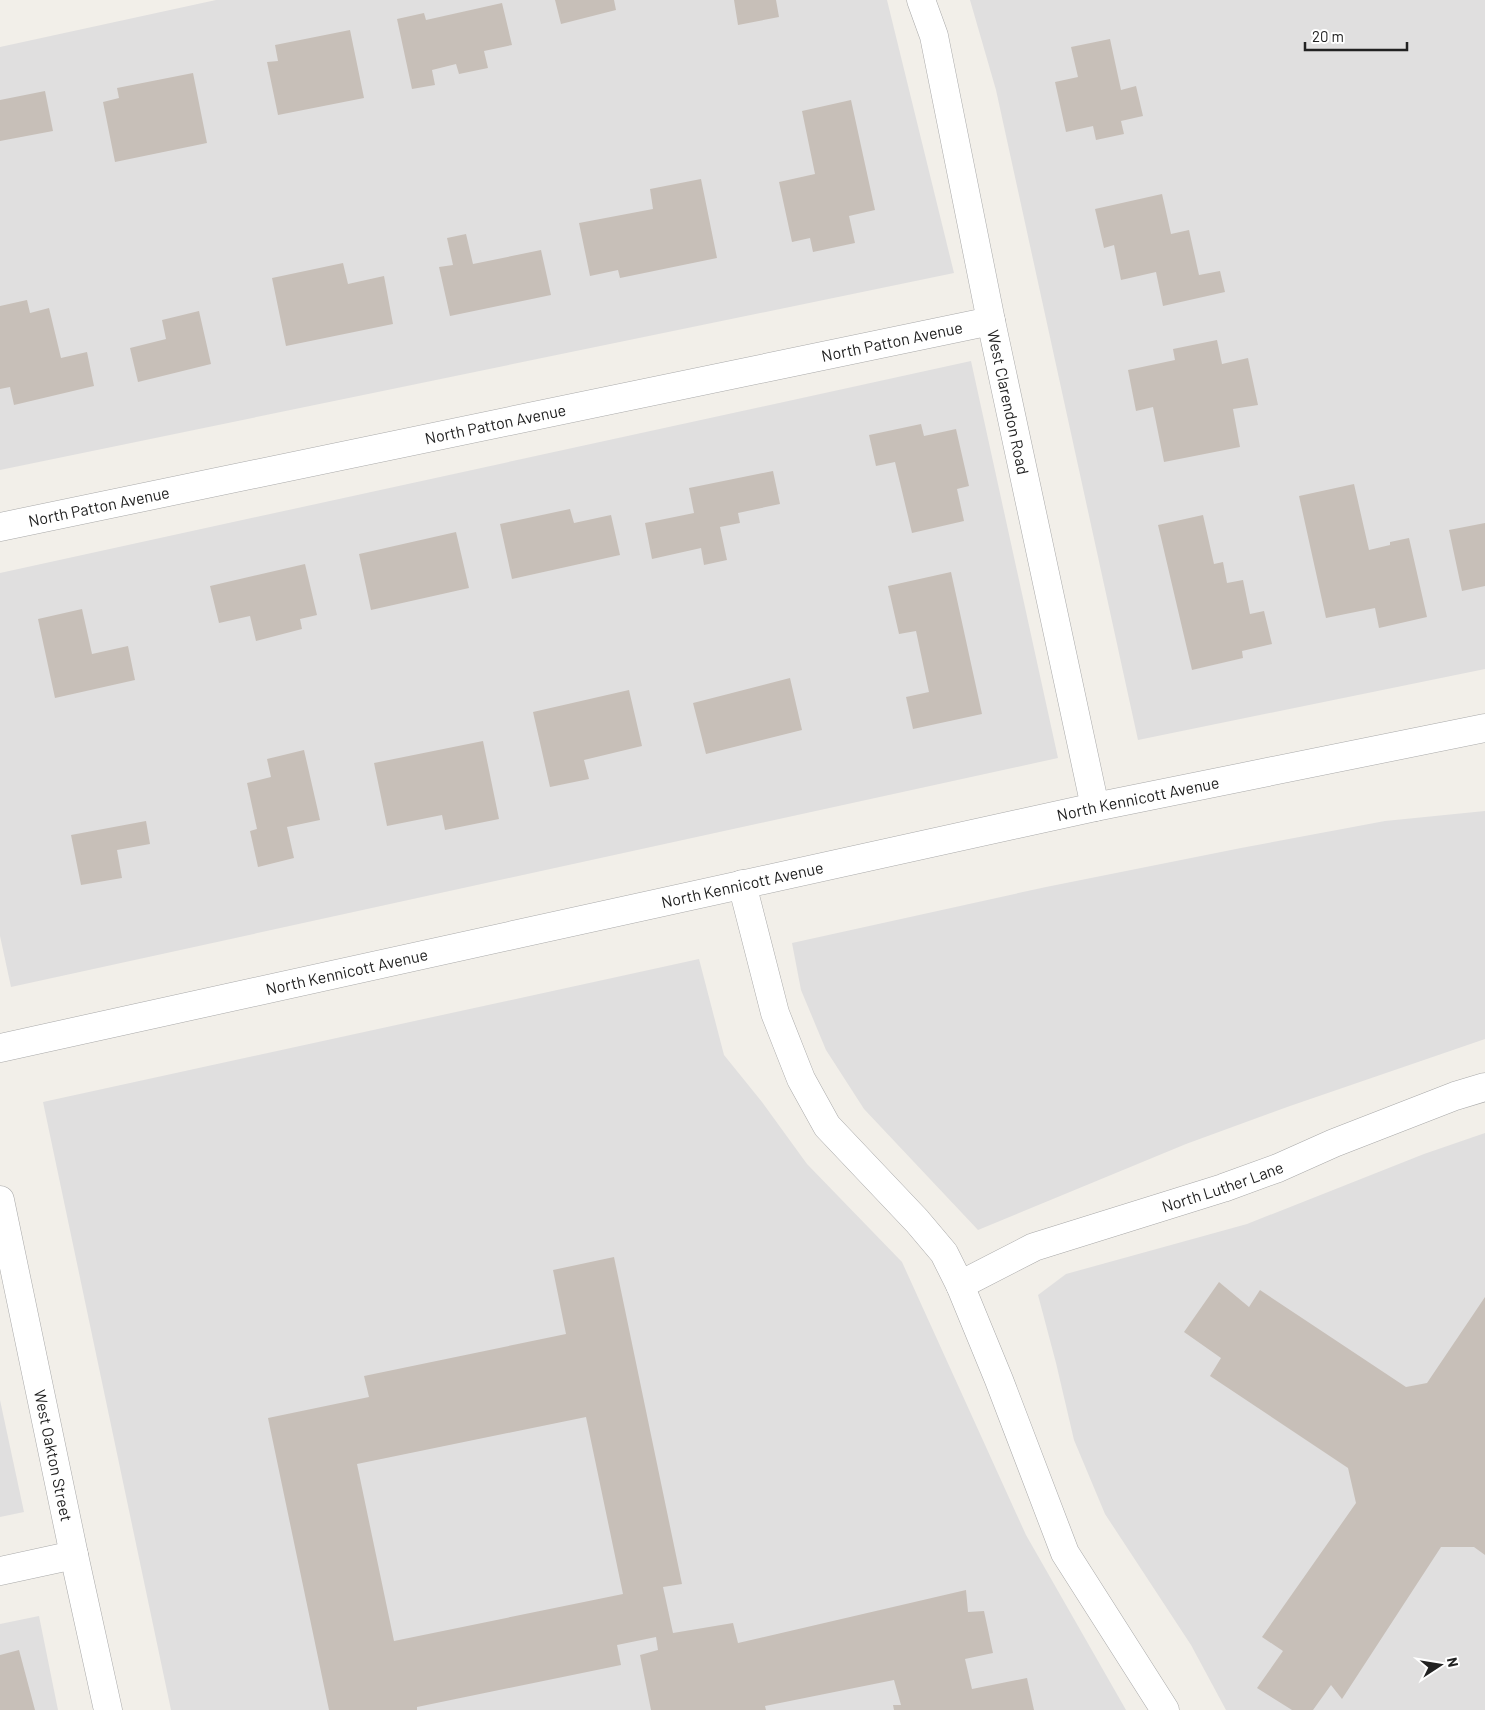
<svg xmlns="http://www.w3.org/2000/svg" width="1485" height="1710" font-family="Barlow,sans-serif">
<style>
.residential{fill:#e0dfdf}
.building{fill:#c7bfb8;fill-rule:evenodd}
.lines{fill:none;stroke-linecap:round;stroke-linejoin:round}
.minor-casing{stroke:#a9a9a9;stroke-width:29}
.tertiary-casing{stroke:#a9a9a9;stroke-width:29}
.minor{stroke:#fff;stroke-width:28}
.tertiary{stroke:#fff;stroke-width:28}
.labels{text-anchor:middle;stroke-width:4;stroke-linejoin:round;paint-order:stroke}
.street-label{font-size:16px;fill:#222;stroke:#fff}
</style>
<rect width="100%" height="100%" fill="#f2efe9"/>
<path class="residential" d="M216,0H887L954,273L0,470V47Z
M970,0H1485V669L1138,740L996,90Z
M971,361L1058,758L11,987L0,936V573Z
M1485,811V1039L1290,1106L1186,1144L978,1230L864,1109L826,1050L801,990L792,943L1046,887L1241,848L1385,821Z
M699,959L724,1055L762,1102L807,1164L902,1262L1026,1535L1126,1710H171L43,1102Z
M1485,1133V1710H1226L1191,1645L1105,1514L1074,1440L1056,1363L1038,1295L1066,1274L1247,1224L1424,1154Z
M0,1400L24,1512L0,1517Z
M39,1616L58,1710H0V1624Z"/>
<path class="building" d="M555,0H614L616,10L561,24Z
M734,0H776L779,17L738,25Z
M502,3L512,45L484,51L488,68L459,74L456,64L432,70L435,85L412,89L397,19L424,13L426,20Z
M350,30L364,98L278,115L267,62L278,61L275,45Z
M1110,39L1121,90L1136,86L1143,116L1121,121L1124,134L1096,140L1093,126L1066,132L1055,82L1078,77L1071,47Z
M193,73L207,143L115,162L103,102L119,98L117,88Z
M45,91L53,131L0,141V100Z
M851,100L875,210L849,216L855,243L813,252L810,238L792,242L779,182L815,174L802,111Z
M701,179L717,258L620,278L618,270L590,276L579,223L653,209L650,189Z
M1162,194L1171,234L1189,230L1199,275L1220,271L1225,292L1163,306L1156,272L1121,280L1114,245L1104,248L1095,209Z
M466,234L473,264L541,250L551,295L450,316L439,267L453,265L447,238Z
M343,263L348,284L384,276L393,324L286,346L272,278Z
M27,300L30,313L49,308L61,358L87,352L94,386L14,405L10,387L0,389V306Z
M199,311L211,364L138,382L130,348L166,339L162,320Z
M1217,340L1222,364L1248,358L1258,405L1233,409L1240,447L1164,462L1153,407L1136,411L1128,370L1175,360L1173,349Z
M921,424L924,436L956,429L969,486L957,489L964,521L912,533L895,462L876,466L869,435Z
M773,471L780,504L738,513L740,523L720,527L727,560L704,565L701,548L652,559L645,523L694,513L689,488Z
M1354,484L1369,550L1390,545V542L1409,538L1427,617L1379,628L1375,608L1326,618L1299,496Z
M570,509L574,523L611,515L620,555L512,579L500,524Z
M1203,515L1214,564L1223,562L1227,583L1243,580L1250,614L1264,611L1272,644L1242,651L1243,658L1192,670L1158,525Z
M1485,523V586L1462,591L1449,530Z
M456,532L469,588L371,610L359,554Z
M305,564L317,615L300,619L302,629L256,641L250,616L219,623L210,586Z
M951,572L982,714L913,729L906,697L929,692L916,631L899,634L888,586Z
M82,609L92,654L128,646L135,680L55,698L38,619Z
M790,678L802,730L706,754L693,703Z
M629,690L642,746L584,760L589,779L550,787L533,712Z
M483,741L499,819L445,830L442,815L387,826L374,763Z
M304,750L320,820L287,827L294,858L258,867L250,831L257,829L247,783L271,777L267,759Z
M146,821L150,844L117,850L122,878L81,885L71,835Z
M614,1257L682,1584L663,1587L673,1633L733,1623L738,1643L966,1590L968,1612L984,1611L993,1653L965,1659L972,1689L1027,1678L1034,1710H894L893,1705H901L894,1680L765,1706L766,1710H651L640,1655L658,1650L656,1637L617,1645L621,1665L417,1707V1710H329L268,1418L369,1397L364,1376L566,1334L553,1270ZM586,1417L623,1594L394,1641L357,1464Z
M1219,1282L1249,1307L1260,1290L1406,1387L1427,1383L1485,1297V1555L1474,1547H1441L1342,1699L1331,1685L1313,1710H1292L1257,1688L1283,1651L1262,1637L1356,1503L1348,1468L1210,1376L1221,1358L1184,1332Z
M19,1650L35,1710H0V1655Z"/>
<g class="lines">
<defs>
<g id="minor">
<path id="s1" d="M921,0L934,36L991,321L1095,807"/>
<path id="s2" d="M0,527L991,321"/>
<path d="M742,884L775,1013L801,1079L827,1126L917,1221L944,1253L960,1285L999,1380L1065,1553L1165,1710"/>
<path id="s3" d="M0,1200L74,1555L108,1710"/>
<path id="s4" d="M960,1285L1034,1247L1223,1188L1278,1168L1334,1143L1455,1096L1485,1087"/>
<path d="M0,1571L74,1555"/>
</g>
<g id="tertiary">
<path id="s5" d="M0,1048L1095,807L1485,728"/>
</g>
</defs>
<use href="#minor" class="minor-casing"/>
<use href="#tertiary" class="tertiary-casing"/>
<use href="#minor" class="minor"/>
<use href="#tertiary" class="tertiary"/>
</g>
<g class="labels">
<g class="street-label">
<text dy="6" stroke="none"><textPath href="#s2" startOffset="911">North Patton Avenue</textPath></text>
<text dy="6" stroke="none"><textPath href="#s1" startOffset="412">West Clarendon Road</textPath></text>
<text dy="6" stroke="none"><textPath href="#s2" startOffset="506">North Patton Avenue</textPath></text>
<text dy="6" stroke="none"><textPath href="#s2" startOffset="101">North Patton Avenue</textPath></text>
<text dy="6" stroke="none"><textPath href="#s5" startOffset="1165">North Kennicott Avenue</textPath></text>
<text dy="6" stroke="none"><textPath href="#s5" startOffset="760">North Kennicott Avenue</textPath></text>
<text dy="6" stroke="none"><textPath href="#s5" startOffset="355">North Kennicott Avenue</textPath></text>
<text dy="6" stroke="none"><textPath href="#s4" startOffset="281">North Luther Lane</textPath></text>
<text dy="6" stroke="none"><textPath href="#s3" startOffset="261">West Oakton Street</textPath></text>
</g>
</g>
<g transform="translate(1440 1665) rotate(78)" stroke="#ffffff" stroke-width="4" paint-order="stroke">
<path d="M0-4L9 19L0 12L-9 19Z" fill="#222222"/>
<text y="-8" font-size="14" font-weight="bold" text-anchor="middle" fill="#222222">N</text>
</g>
<path d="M1305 42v8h102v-8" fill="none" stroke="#222222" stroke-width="2.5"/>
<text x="1312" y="42" font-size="15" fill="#222222" stroke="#ffffff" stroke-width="4" paint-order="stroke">20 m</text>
</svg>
